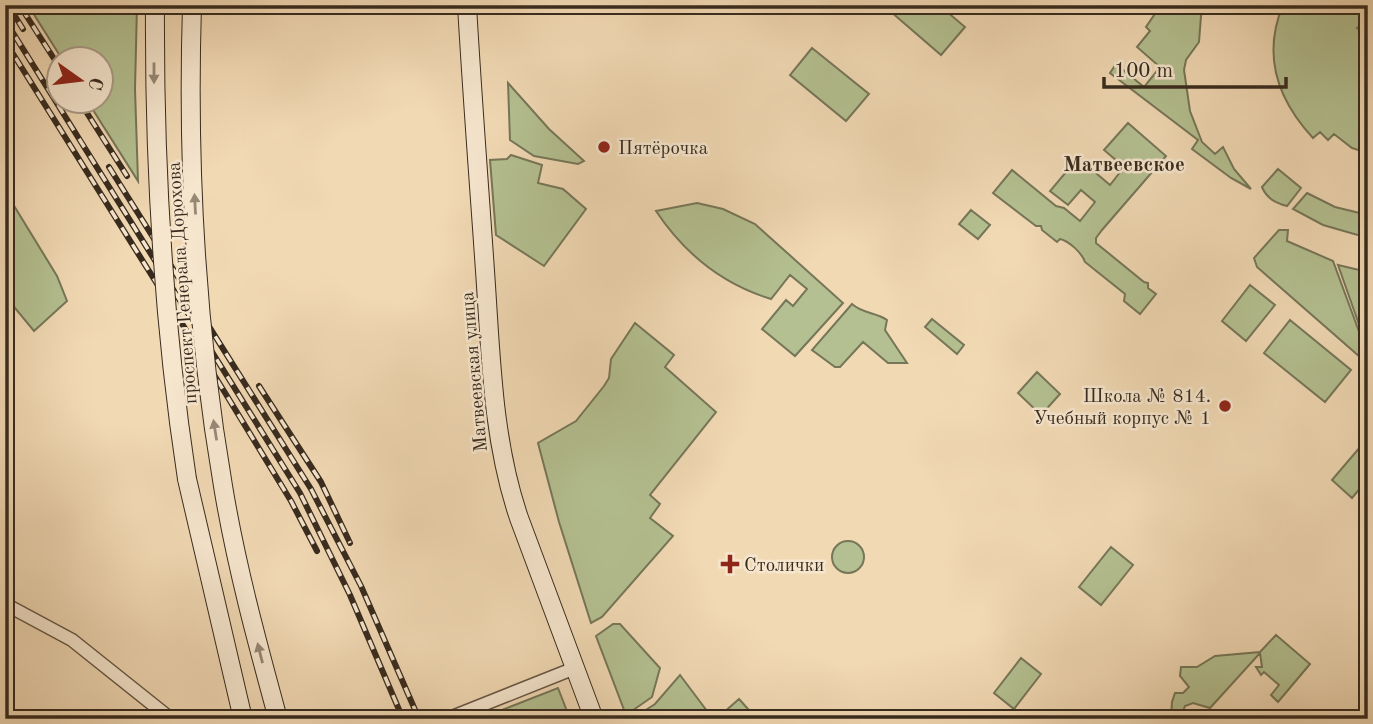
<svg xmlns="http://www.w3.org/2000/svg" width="1373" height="724" font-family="'Old Standard TT',serif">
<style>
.green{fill:#b4c091;stroke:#767658;stroke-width:2}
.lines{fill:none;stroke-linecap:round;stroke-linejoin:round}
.street-casing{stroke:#665644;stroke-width:15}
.secondary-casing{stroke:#382b1e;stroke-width:20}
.street{stroke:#f6e6ce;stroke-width:12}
.secondary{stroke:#f6e6ce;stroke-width:18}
.rail-casing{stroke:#382b1e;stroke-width:6}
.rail{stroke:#f6e6ce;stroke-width:3.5;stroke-dasharray:10;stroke-linecap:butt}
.secondary-bridge-casing{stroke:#382b1e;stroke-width:20;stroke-linecap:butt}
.secondary-bridge{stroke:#f6e6ce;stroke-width:18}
.oneway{fill:#978876}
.poi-dot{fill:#8f2418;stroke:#f6e6ce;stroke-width:2.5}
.labels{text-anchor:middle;stroke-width:5;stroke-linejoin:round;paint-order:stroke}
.poi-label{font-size:19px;fill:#382b1e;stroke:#f6e6ce;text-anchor:start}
.street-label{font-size:19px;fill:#382b1e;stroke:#f6e6ce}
.neighbourhood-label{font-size:21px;font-weight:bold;fill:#382b1e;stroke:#f6e6ce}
</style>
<rect width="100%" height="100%" fill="#f1d9b4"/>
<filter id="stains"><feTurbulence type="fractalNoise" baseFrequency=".00286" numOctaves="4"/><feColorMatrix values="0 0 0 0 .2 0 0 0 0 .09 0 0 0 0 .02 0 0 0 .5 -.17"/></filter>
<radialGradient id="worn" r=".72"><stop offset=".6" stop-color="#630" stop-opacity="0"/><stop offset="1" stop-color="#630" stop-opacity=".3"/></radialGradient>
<path class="green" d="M28,5H92L98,13L110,5H137L135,89L138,181L88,102H102V60L62,59Z
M883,5H939L965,27L941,55Z
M1161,5H1204L1201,16L1199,42L1186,60L1184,70L1190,111L1202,142L1215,154L1223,147L1234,169L1251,189L1231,178L1192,149L1198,140L1110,73L1116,64L1144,87L1160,67L1137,47L1150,31L1146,27Z
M1283,5H1368V34L1361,26L1357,28L1368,38V153L1352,148L1334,134L1328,140L1320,132L1313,138C1278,100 1262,55 1283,5Z
M812,48L869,94L846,121L790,75Z
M508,83L549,129L584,161L578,164L534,156L510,140Z
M1128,123L1166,156L1102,230L1096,238V243L1144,282L1148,283V288L1156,294L1140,314L1124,301L1125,294L1085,262C1082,253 1069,241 1060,239L1057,242L1042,230L1041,226H1036L993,193L1012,170L1056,206L1064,208L1080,221L1095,202L1081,190L1068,205L1050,191L1072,165L1083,162L1110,185L1124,167L1104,150Z
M511,155L542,165L538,183L563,189L586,209L544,266L496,235L490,160L507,159Z
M1278,169L1301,188L1287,206C1276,203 1267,199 1262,187Z
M5,191L57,276L67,301L34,331L5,296Z
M1307,193L1335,207L1368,215V238L1323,225L1293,209Z
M697,203L723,209L755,224L843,303L795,356L762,329L786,300L793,306L807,289L790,275L771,299C722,284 684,253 656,211Z
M971,210L990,225L978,239L959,224Z
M1279,230H1288L1287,241L1333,261L1368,356V364L1257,267L1254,258Z
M1338,265L1368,272V350Z
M1250,285L1275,305L1246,341L1222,321Z
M852,304C863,314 876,312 887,320L885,330L907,363H888L863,342L840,367H835L812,350Z
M932,319L964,345L957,354L925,327Z
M1290,320L1351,370L1325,402L1264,353Z
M635,323L674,355L665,367L716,412L650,495L660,504L650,518L673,536L602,617L591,623L559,522L538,443L576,421L604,386L609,378L611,359Z
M1037,372L1060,394L1041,415L1018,393Z
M1367,439L1368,479L1352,498L1332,480Z
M832 557a16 16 0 1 1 32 0a16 16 0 1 1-32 0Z
M1111,547L1133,565L1101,605L1079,587Z
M613,624H620L660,668L652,697L626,715L596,636Z
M1276,635L1310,664L1278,702L1271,695L1279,685L1264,672L1261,675L1256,667H1262L1260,653L1210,708L1193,703L1185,706L1180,719L1171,718L1172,702L1175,693H1183L1189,687L1180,676L1181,667H1197L1215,656L1260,652Z
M1021,658L1041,674L1014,709L994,693Z
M680,675L713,719H632L655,704Z
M558,688L570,719H479Z
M739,699L757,719H727L722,714Z"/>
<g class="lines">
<defs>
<path id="street" d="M5,604L72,640L171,719
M447,719L575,668"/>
<path id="secondary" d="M467,5C472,94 479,183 485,271C491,355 492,439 519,518L594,719
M187,479L243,719"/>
</defs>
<use href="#street" class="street-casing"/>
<use href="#secondary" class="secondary-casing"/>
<use href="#street" class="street"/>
<use href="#secondary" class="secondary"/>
<defs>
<path id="rail" d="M8,5L23,29
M22,9L60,68
M5,20L300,493L350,595L403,719
M5,41L216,378L291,501L317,551
M80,102L127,176
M109,167L311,489L361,586L419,719
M259,386L321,482L350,543"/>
</defs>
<use href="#rail" class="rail-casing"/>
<use href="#rail" class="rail"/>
<defs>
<path id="secondary-bridge" d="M155,5C154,164 163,322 187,479
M192,5C187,165 196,328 223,486C236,565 257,642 278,719"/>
</defs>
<use href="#secondary-bridge" class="secondary-bridge-casing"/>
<use href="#secondary-bridge" class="secondary-bridge"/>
</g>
<defs><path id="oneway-solid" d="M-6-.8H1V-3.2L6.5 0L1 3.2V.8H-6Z" transform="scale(1.75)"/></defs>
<g class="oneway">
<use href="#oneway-solid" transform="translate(154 73) rotate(90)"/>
<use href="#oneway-solid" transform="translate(195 204) rotate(-93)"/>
<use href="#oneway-solid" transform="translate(215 430) rotate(-99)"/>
<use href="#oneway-solid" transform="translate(260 653) rotate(-104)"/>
</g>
<g class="poi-dot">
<circle cx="604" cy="147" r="7"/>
<circle cx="1225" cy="406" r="7"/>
<path d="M726.5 553.5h7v7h7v7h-7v7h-7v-7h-7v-7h7z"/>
</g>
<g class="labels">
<g class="poi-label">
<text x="618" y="154">Пятёрочка</text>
<text x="1211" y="402" text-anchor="end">Школа № 814.<tspan x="1211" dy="22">Учебный корпус № 1</tspan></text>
<text x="744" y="571">Столички</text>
</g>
<g class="street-label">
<text transform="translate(181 283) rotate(-94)" y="7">проспект Генерала Дорохова</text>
<text transform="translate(473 372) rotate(-95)" y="7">Матвеевская улица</text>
</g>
<g class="neighbourhood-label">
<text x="1124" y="171">Матвеевское</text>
</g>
</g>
<rect width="1373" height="724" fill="none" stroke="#f1d9b4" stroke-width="28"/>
<rect x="7" y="7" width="1359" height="710" fill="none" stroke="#382b1e" stroke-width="3.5"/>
<rect x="14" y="14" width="1345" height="696" fill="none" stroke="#382b1e" stroke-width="2"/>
<g transform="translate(80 80) rotate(104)"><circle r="33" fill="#f6e6ce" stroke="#aa9b88" stroke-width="2"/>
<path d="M0-5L12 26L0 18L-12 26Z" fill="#8f2418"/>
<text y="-10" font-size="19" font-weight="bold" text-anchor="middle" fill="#382b1e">С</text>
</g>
<path d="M1104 77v10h182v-10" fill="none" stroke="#382b1e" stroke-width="3.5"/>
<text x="1114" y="77" font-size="21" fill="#382b1e" stroke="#f6e6ce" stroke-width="5" paint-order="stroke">100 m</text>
<rect width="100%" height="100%" filter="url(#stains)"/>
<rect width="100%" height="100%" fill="url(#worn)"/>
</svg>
